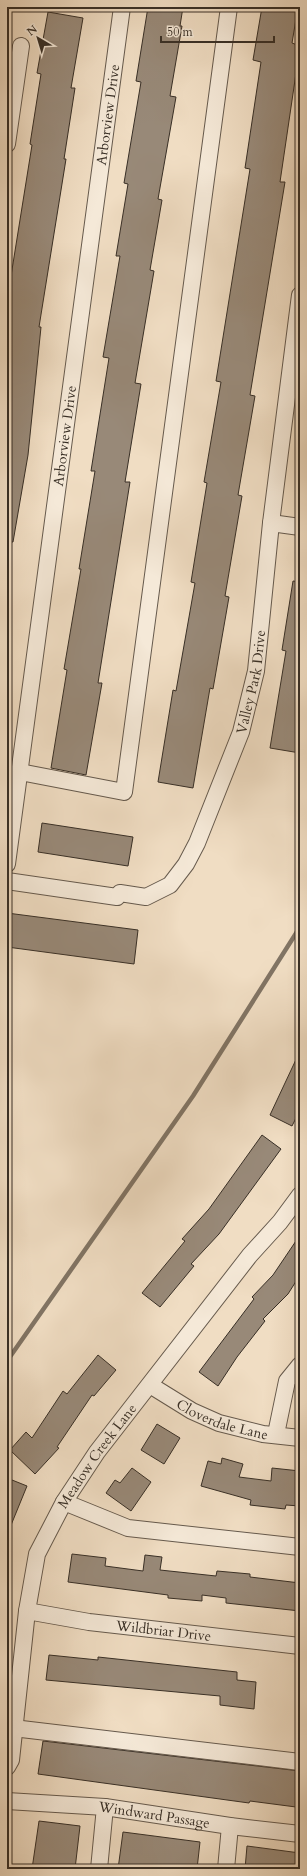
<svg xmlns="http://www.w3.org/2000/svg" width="307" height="1876" font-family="Cardo,serif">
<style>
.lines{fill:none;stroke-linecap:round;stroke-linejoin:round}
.stream{stroke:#817464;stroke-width:4.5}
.building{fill:#988978;stroke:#382f26}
.minor-casing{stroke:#665a4d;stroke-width:18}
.minor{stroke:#f5e9d8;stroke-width:16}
.labels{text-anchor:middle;stroke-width:3;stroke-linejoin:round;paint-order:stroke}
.street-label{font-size:14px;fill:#382f26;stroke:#f5e9d8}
</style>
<rect width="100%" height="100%" fill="#f0ddc3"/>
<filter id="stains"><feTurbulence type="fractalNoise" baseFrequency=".005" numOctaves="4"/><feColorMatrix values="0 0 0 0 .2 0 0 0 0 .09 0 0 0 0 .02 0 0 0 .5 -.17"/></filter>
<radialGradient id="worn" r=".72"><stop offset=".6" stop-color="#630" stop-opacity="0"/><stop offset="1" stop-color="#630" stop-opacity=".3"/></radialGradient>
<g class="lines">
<path class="stream" d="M7,1361L193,1096L300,927"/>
</g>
<path class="building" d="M148,7H183L180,26H182L170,96L176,97L158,199L162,200L150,270L154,271L135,383L141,384L125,482H130L98,683H102L86,775L51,768L67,670L64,669L81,569H79L95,471H91L109,358L103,357L120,256H116L128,184L124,183L141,82L136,81Z
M262,7H298L292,43L300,46L280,182H285L250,395L255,396L238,495L242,496L225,596L229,597L213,689L210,688L193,788L158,782L173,690L176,691L195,583L191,582L207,483L204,482L221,382L216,381L250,169L245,168L261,62L253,60Z
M48,12L83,18L71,88H75L64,159H66L39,327H41L28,455L13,542H7V301L32,145L30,144L41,74L37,73Z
M293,581L300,582V753L270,748L286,651L282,650Z
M42,823L133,837L128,866L38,852Z
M7,913L138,930L134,964L7,947Z
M300,1051V1110L292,1126L270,1115Z
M262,1135L281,1149L219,1234L191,1264L194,1266L160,1307L142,1293L185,1241L182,1239L209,1209Z
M300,1235V1275L288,1294L263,1319L265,1321L237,1357L218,1386L199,1372L254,1299L252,1297L273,1275Z
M98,1355L116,1370L94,1396L92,1395L57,1447L59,1448L35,1474L10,1450L26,1432L32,1438L63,1391L67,1394Z
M157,1424L180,1438L164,1464L141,1450Z
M222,1458L243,1464L239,1477L271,1481L272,1468L300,1471V1506L286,1505L285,1509L250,1505L251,1500L201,1486L208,1461L221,1464Z
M132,1468L151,1482L131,1511L106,1493L115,1480L120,1483Z
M7,1478L27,1486L7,1535Z
M72,1554L106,1558L105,1566L143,1571L145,1555L162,1557L160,1570L216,1576L217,1571L250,1574V1577L300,1583V1611L226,1603V1598L202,1595V1601L168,1598V1595L68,1582Z
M49,1655L98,1660V1657L237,1672V1680L256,1682L254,1709L220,1705V1696L46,1680Z
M43,1741L300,1771L296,1807L250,1801L249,1803L38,1774Z
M39,1821L80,1826L75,1869H32Z
M123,1832L200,1842L197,1869H118Z
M247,1846L300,1853V1869H245Z"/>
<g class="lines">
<defs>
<g id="minor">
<path d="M7,144L21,46"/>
<path d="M271,523L300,527"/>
<path d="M20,772L124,792L229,7"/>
<path id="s1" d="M7,864L122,7"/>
<path id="s2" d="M7,881L117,897L120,893L146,897L170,885L186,864L197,843L241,732L256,671L271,523L300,295"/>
<path id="s3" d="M150,1385L192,1411L219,1423L263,1434L300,1438"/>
<path d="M276,1434L287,1381L300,1365"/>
<path d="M64,1502L128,1528L300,1547"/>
<path id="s4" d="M27,1611L89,1622L300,1646"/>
<path d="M13,1728L300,1762"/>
<path id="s5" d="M7,1767L11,1760L27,1611L37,1554L64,1502L97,1452L250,1255L280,1222L300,1195"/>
<path id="s6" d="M7,1801L105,1807L230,1826L300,1834"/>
<path d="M99,1869L105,1807"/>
<path d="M226,1869L230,1826"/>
</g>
</defs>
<use href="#minor" class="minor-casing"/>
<use href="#minor" class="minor"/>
</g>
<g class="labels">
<g class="street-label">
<text dy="5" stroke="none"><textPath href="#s1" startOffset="756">Arborview Drive</textPath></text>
<text dy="5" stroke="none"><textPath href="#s1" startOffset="432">Arborview Drive</textPath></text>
<text dy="5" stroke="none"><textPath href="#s2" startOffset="390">Valley Park Drive</textPath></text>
<text dy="5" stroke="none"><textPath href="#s3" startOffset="81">Cloverdale Lane</textPath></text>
<text dy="5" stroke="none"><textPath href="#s5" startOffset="331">Meadow Creek Lane</textPath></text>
<text dy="5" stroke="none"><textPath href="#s4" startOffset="138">Wildbriar Drive</textPath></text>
<text dy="5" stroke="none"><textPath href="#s6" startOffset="148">Windward Passage</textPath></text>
</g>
</g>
<rect width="307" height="1876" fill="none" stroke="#f0ddc3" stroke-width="24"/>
<rect x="8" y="8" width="291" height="1860" fill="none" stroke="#382f26" stroke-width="2"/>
<rect x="12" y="12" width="283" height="1852" fill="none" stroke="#382f26"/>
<g transform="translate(38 38) rotate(322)" stroke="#f5e9d8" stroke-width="3" paint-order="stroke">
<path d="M0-3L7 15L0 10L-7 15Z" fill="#382f26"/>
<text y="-6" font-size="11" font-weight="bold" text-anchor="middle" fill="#382f26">N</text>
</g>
<path d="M161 36v6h113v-6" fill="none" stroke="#382f26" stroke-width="2"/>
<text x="167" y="36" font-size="12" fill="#382f26" stroke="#f5e9d8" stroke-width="3" paint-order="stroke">50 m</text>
<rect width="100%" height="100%" filter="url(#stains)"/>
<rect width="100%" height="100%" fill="url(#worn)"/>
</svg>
